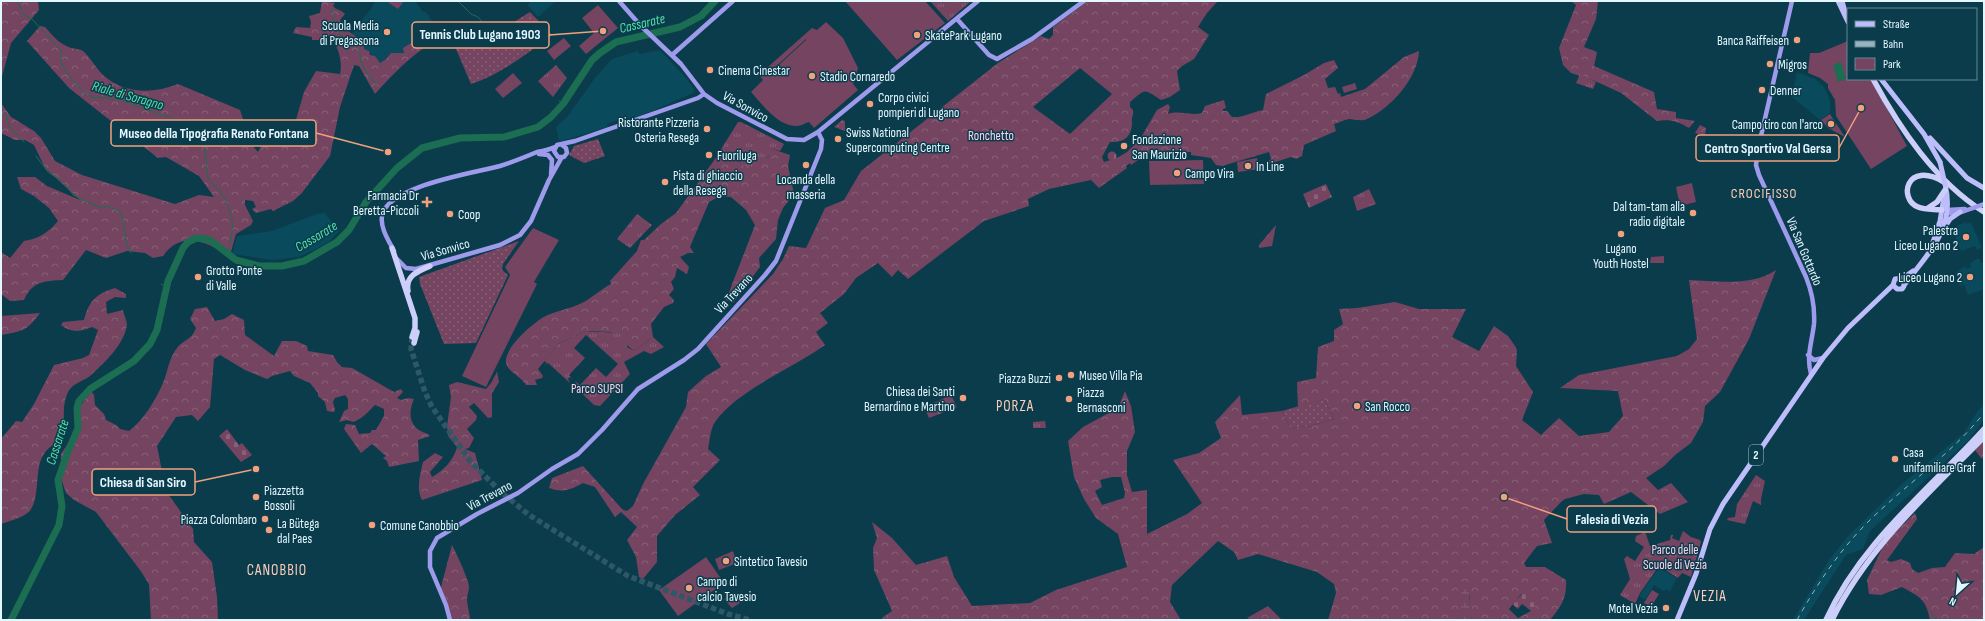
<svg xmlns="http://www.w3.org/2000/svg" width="1985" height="621" font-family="'Sofia Sans Condensed',sans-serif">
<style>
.built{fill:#094a5c}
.grass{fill:url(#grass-dots)}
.forest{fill:url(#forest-crowns);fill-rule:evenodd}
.wetland{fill:url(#wetland-marsh)}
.cemetery{fill:url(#cemetery-stones)}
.park{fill:url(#park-tufts)}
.pitch{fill:#744460;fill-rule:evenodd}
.water{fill:#1b6e51}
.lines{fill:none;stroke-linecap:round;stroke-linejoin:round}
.stream{stroke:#1b6e51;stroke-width:1}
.river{stroke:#1b6e51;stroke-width:7}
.trunk-tunnel{stroke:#2c5867;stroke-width:5.5;stroke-dasharray:5.5 3;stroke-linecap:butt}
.secondary{stroke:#9e9bed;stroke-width:4.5}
.primary{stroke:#bebdfc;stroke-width:5}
.trunk{stroke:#cecefa;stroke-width:5.5}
.rail{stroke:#96b4bf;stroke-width:1;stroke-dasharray:5 5;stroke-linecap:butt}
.secondary-bridge{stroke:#9e9bed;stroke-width:4.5}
.primary-bridge{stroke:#bebdfc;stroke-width:5}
.poi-dot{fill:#f1a17d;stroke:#0b3c4c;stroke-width:1.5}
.labels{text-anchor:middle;stroke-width:3;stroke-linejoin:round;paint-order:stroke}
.shield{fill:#0b3c4c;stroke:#a3bfc9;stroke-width:1}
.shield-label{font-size:12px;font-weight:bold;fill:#e4f7ff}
.poi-label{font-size:13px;fill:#e4f7ff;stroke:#0b3c4c;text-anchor:start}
.street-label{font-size:13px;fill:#e4f7ff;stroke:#0b3c4c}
.park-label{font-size:13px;fill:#fed2ea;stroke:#0b3c4c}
.water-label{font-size:14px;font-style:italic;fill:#52dfaa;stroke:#0b3c4c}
.neighbourhood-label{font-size:14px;letter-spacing:1px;fill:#fccdb9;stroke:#0b3c4c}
.quarter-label{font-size:15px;letter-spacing:1px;fill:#fccdb9;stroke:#0b3c4c}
.leader{fill:none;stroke:#f1a17d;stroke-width:1.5}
.callout-dot{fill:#f1a17d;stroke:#0b3c4c;stroke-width:1.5}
.callout{fill:#0b3c4c;stroke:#f1a17d;stroke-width:1.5}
.callout-label{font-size:14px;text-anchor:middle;font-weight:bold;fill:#e4f7ff}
</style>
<defs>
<pattern id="grass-dots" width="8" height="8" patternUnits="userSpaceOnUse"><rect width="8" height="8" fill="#744460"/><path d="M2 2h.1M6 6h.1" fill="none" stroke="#886078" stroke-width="1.8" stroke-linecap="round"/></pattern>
<pattern id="forest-crowns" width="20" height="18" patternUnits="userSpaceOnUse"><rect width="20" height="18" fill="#744460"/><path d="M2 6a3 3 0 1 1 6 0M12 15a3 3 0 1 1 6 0" fill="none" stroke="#886078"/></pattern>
<pattern id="wetland-marsh" width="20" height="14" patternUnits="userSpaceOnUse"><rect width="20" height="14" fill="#744460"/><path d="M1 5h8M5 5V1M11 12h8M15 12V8" fill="none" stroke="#886078"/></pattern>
<pattern id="cemetery-stones" width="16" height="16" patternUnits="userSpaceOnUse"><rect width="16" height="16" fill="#744460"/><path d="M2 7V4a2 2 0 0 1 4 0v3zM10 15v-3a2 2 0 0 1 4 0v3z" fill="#886078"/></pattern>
<pattern id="park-tufts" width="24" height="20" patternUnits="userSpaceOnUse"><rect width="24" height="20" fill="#744460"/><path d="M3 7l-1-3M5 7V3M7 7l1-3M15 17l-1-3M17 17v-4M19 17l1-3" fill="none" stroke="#886078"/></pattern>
</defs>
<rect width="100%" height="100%" fill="#0b3c4c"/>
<path class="built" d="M375,1H415L423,12H426L435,26L429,27L417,40L403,48L404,53H391L382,62H377L376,58L364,49L362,42L352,33L370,10Z
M530,1H556L538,17L528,6Z
M660,50L685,77L694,89L693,93L650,112L623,121L622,119L615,121L607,124L608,127L562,141L559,140L556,127L567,117L595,78L612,59L638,51L639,54Z
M1797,72L1815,79L1824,87L1830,100V113L1820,120L1792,97Z
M325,213L339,231L329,242L314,250L299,257L272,260L232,254L237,236L272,231L317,214Z
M1966,222L1967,224L1971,222L1982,248L1977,250L1975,246L1961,251L1952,228Z
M1979,258L1981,263L1984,262V289L1968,295L1964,284L1960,286L1955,273L1965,266L1967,269L1971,267L1970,263Z
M1984,406V420L1968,441L1870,531L1863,549L1846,555L1804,620H1793L1829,560L1850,534L1904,482L1964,433L1979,409Z
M1659,568L1677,578L1670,591L1665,589L1664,591L1654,585L1645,600L1639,596Z"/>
<path class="grass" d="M530,12L552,35C526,54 502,74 471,84L450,35L465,28L470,30L471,35L490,41L498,39L501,30Z
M842,120L845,121V131L834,127Z
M598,139L605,156L584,163L569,155L574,146Z
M519,241L503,264L502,270L508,275L476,343L444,344L420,284L419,277Z
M1324,399L1334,419L1307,427L1302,426L1291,429L1282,411Z"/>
<path class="forest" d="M1,1H38L39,10L11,43L1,80Z
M322,1L335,3L333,6C336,10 342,10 345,14L340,20L344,28L358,38L362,37L364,49L369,51L370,55L375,56L380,63L386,59L391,53H404L403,48L416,40L417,36C431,25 427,26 444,29L462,21L467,25C459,34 444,36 433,42C411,55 392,75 375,94L359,66L354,65L340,107L330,156L301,194L293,201L273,211L271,209L256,213L252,209L256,207L253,201L245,200V205L253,221L251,225L236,234L230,255C207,243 182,229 163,256L153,258L145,253L127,251L106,258L86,250L63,280C45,281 32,281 24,300L10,301L1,294V252L10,258L24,241C38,239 48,233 58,221L49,208L34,196L21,189L17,177H35L47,186L80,200L45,168L34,145L25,140H15L1,133V103L11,117L34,131L41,138L55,161L82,175L175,204L199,195L214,197L199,176L166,157L158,158L69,88L27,41L40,26L45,27C53,36 59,44 71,48C75,49 80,49 83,51C90,57 96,68 103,75C123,94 153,94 178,84L240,110L251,144L258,152L268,132L289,144L304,92L316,71L340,74C343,63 338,43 329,36L324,40H312V37L293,33L296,27L310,28L311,22L309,16L320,13Z
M1088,1H1218L1207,13L1198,27L1209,35L1194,59L1182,66L1177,71L1180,90L1170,97L1161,100C1143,89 1147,88 1130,102V107L1133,110C1134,115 1131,118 1132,122C1132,136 1125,143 1110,142L1102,157L1104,162L1117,158L1127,152L1140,139L1157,110L1168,104L1170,107L1168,114C1179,110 1190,116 1202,113L1205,106L1224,100L1226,108L1223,109V111H1227L1232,117C1243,118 1252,112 1263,110L1266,94L1304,75L1324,63L1334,60L1338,68L1325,79L1328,88L1335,87L1338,94L1340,93L1341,97L1365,89L1404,57L1419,51C1418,78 1391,108 1367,119C1360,122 1355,119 1349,119C1344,120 1338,123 1334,124L1336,131L1304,145L1302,156L1296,159L1291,157L1269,164L1267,163L1271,159L1269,152L1222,166L1216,165L1211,158L1191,155V152H1172L1165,156L1148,153L1131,165L1130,163L1126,166L1127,168L1099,188L1091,180L1049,189L1028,199L1029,206L984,221L908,279L898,270L892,277L878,263L856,278L844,294L820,313L828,323L816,332L825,345C793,368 736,391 715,422C710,429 710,441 708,449L720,460L693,487L700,495L675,515L657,536V562L643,579L639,577L636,557L627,540L637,527L621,512L615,517L595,487L583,483C570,490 563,493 549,488L552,478L583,466L623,510L627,511L633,506L643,484L686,407L688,392L706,376L721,367L706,344L773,274L783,259L789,246L806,248L825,208L844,200L861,171L998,63L1041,36L1049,39L1053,35V27ZM1080,68L1112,94L1070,134L1033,107Z
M1571,1H1598L1596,19L1584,47L1597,52L1594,66L1654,92L1657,109L1676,112V118L1695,121L1689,128C1678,121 1669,119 1657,121L1621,93L1595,81L1571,73L1563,65L1559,48L1576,5Z
M1700,125L1706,128L1705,136L1695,133Z
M772,149L790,155L788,166L794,194L783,208L778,220L776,239L759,258L760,267L733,303L726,300L755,225L746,210L731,197L720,196L709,202L690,247L694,253H688L680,257L689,267L687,274L677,268L675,277L671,282L674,289L669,295L674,300L673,303L664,307L651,324L653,337L634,351L611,332L586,331L558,344L538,369L543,376L542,378L535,380L537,385H526C521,376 508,372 506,363C504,348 530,326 542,318C554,311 570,309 582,303C592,298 601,289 611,284L610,281L637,251L641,240H644L661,224L676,213L715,159L768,158L769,153Z
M1776,270L1749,339L1720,392L1705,406L1703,422L1691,443L1675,455L1664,466L1646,478L1658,490L1671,483L1688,502L1660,514L1631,492L1604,504L1599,495L1584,494L1565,499L1561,502L1544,520L1552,543L1537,546L1524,563L1526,567H1545L1566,580C1567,599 1561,606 1550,620H1471C1473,612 1467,603 1470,596H1459V620H1328L1336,593L1334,584L1317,572L1258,554L1238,560L1234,552L1218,541L1172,585L1170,602L1181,620H882V618L892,611L874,570L873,548L877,538L872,522L892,538L916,565L947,556L954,577L972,606L1030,603L1056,590L1127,567L1118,534L1096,518L1084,499L1074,477L1068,441L1083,427L1118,408L1125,391L1131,406L1135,432L1127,451V475L1132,492L1147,490V534L1187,514L1202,503L1173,460L1199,453L1221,438L1215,422L1240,395L1242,415L1282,411L1291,429L1302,426L1307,427L1334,419L1324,399L1298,408L1297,382L1316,378L1318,347L1334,341V330L1343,324L1339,309L1357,308L1395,302L1419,309H1466L1452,337L1479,351L1494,326L1508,336L1515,346L1517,350L1516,366L1533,392L1522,420L1541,435L1559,418L1579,436L1609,432L1623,416L1618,391L1560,388L1579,375L1677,356L1689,349L1697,339L1689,280C1716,281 1751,287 1776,270ZM1112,477H1121L1125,493L1124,498L1102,505L1095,491L1102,487L1100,480ZM1521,594L1531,611L1518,618L1509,609Z
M115,288L126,294V298L115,297L106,302L107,314L123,310C124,315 127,321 127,325C124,345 104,363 90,376C82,382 73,383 68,392C61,407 66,417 62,431C57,447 51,443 44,454C33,468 42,505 26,514C19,519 9,521 1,524V439L16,421L22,422L34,404L54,365L83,358L89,355L98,330L92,327C81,332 71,333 61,325L63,322L84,320C89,301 96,294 115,288Z
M207,307L215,321L224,319L232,314L244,320L245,335L274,356L282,341H296L307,346L308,351L333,355L337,362L342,367L352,368L394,392L401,389L403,392L397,398L401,400L408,398L414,399C407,415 410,429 428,434L430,436L418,440L419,461L389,467L387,461L383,458L386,456L372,444L361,453L344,429L346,424L355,425L359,434L370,433L372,430H376L384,416V409L375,405C368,412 362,419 353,422L347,420L339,422L344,411L348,409V399L345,395L335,398L333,402L335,410L334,412L327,411L325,402L318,396V393L310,383L294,376L290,371L272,376L267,379L245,370L220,355L214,359L210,407L198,421L192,415L176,417L157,446L166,491L193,529L194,542L212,562L217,597L218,620H151L149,584L140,570L96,512L74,500L66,493L61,478V454L77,430L78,409L91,391L94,395L95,405L104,414L106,420L116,425L120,429L129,431C144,420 156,399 163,383C168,371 169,358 177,348C185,338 190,342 196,328L190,319L195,309Z
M40,313C27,331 23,331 1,335V316Z
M497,372L499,382L492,393V417L488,418L474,403L469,407L477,416L476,420L467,429L474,438L469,448L465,449L475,453L482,480L422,500C416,489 420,474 423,462L435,453L443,457L430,472L432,477C443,471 454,460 457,447L448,436L447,426L451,397L449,385L457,382L486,389L491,383Z
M1984,440V458H1981L1975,450Z
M1915,513L1917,519L1887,560L1891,562L1901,559L1910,563L1912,569L1918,573L1932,568L1945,567L1955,553L1974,554L1984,547V620H1930C1926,599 1920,597 1902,587L1881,595L1869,594L1867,580L1885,542Z
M452,545C455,550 470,583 469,587C469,591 467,595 467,599C467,606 470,613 470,620H450L440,591Z
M1268,606L1282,620H1252L1247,618Z"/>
<path class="wetland" d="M1467,586L1470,590L1469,600L1472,616L1471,620H1459V596L1463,587Z"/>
<path class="cemetery" d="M1107.5 156a4.5 4.5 0 1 1 9 0a4.5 4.5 0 1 1-9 0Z
M1326,184L1332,197L1309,208L1303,194Z
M951,395L957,407L929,418L924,407Z
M227,429L239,445L242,443L252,455L241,462L219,436Z
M1525,591L1538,602L1531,611L1522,604L1518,609L1512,604Z"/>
<path class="park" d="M930,1H971L948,21Z
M556,65L567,78L553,97L538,81Z
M1580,74L1596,82L1593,89L1576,83Z
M738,122H741L784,144L780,151L772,149L765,162C750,174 731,158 715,159Z
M1369,189L1376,204L1357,211L1353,197Z
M637,214L652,225L630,248L617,239Z
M1276,225L1272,246L1259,248V245Z
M586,331C595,333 620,330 625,338C626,341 626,344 627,347L634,351L653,337L664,347L651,354L644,351L624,362L630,374L600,406L594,405L572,384L575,387L577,385L575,381L580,385L596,368L606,377L618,364L586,335L574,348L585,358L569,375L573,380L570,377L568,379L570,383L548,363L544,366L547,363L544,361L558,344Z
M1045,421L1046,428H1033V422Z
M1756,475L1765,481L1761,499V505L1753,501L1745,524L1727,520L1728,518L1735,517L1737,504Z
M1683,531L1691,537L1700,540L1701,542L1691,577L1682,573L1678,578L1659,566L1640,593L1635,604L1620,595L1630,579L1624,559L1627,556L1635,561L1644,547L1635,541L1636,536L1645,532L1650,546L1670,540L1671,535H1673L1672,538L1679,541Z"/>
<path class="pitch" d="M386,1H404L398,9Z
M845,1H925L945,23L897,60Z
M598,5L618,28L586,54L579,46L594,33L582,18Z
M826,22L843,38L858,68L853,84L858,90L814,128L809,122C805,123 801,126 797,126C778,127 762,104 751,92L763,80L759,75L812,28L817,30ZM806,39V40L769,74L771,71Z
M564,38L571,46L554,60L547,51Z
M1848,41V79H1871L1907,146L1871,169L1836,116L1835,100L1828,88V84L1820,78L1808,73L1810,53H1819Z
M513,73L522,83L503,98L495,89Z
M1355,83L1357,89L1344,93L1342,87Z
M1830,114L1845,137L1828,128L1821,120Z
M1257,158L1260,169L1238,172L1237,162Z
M1203,160L1204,184L1150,185L1149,161Z
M1692,183L1696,202L1680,206L1676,187Z
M533,228L559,240L534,282L537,284L486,387L462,376L510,275L505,267Z
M1664,256V263H1650L1651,257Z
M733,551L737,563L719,570L715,559Z
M706,557L724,583L678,616L659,590Z
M1652,590L1659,594L1651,607L1644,603Z
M732,594L740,603L732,608L724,599Z"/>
<path class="water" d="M1841,62L1846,79L1838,82L1833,65Z"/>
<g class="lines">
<path class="stream" d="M17,1L24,15L32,19L61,51V60L65,71L84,93L92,97L117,99L185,123L201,139L205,150L208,179C232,200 238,224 227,253
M458,1L471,14L478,17L486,27
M331,10L334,14V19L340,35L351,41L360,51C360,69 368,72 377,86
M559,101L563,104
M1,110L6,115L9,126L24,142
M36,156L48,172L63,182L73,195L94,205L101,207H109L119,211L122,216L127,245L131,253
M161,284L166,287
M1930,612L1937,620"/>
<path class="river" d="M11,620L59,525L62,506L58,480L67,454L78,428L77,408L79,401L90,389L134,361L150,344L157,330L168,281L183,248L188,242L197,238L210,240L236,260L259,266H282L304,261L337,242L349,230L366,202L397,168L422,148L460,138L504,137L538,127L551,117L563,104L592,60L600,53L616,42L680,27L701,16L715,1"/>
<path class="trunk-tunnel" d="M412,337L411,349L425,392L432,407L470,461L501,492L529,515L628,576L728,614L750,620"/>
<path class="secondary" d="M619,1L640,25L681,64L704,94L717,103L787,139L804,140L818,132L978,1
M1792,1L1758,149L1756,165L1759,175L1806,277C1812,292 1815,308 1814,324C1812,342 1806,356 1811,374
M957,19L989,55L997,59L1032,39L1084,1
M672,55L733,1
M562,145L566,148L567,153L564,157H558L554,151L557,145L575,141L698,98L704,94
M539,154L548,155L552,160L551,175
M1947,210L1965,209
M1947,213L1956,214L1973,208
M394,251C389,241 380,228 382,216C386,186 475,173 500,166C513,162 525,157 537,152C543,151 549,150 555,147
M397,259L406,268L416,269L500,245L520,235L531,221L549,180L562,157
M1808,355L1814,360L1823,358
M450,620L446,605L430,567V551L437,538L477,514L518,493L552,469L578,454L602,430L638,389L684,360L698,349L765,275L776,261L821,149L822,140L818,132"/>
<path class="primary" d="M1838,1L1848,22
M1842,1L1847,19
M1881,79L1924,134L1940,162
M1930,138L1967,178L1984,188
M1945,227L1950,219L1960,212
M1932,245L1940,221L1945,191
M1901,278L1904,280V286L1902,289H1897L1893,285L1895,279L1903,278L1913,271
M1905,284C1929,252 1956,228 1945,184
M1677,620L1696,574L1710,529L1723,504L1823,358L1848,328L1893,285"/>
<path class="trunk" d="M1873,79C1900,129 1935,181 1984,212
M1928,208L1937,202L1945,190
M1942,210C1934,209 1925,210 1918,207C1898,199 1906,160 1944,182
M392,248L415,318V328L412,337
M408,291C405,276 418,271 430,266
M414,343L417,332
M1826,620C1861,542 1928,491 1984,429
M1832,620C1868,547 1928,494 1984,437"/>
<path class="rail" d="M1797,620C1816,586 1837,554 1864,526C1903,486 1949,457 1984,413"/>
<path class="secondary-bridge" d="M1973,208L1984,204"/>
<path class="primary-bridge" d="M1940,162L1945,184"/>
</g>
<g class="poi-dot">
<circle cx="387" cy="32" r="4"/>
<circle cx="917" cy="35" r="4"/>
<circle cx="1797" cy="40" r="4"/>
<circle cx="1770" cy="64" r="4"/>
<circle cx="710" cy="70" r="4"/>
<circle cx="812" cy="76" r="4"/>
<circle cx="1762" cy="90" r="4"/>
<circle cx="870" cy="104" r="4"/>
<circle cx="1831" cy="124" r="4"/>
<circle cx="707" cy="129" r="4"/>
<circle cx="838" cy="139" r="4"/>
<circle cx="1124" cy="146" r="4"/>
<circle cx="709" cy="155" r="4"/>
<circle cx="806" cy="165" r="4"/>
<circle cx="1248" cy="166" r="4"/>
<circle cx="1177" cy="173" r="4"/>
<circle cx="665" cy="182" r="4"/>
<path d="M425 196h4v4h4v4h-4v4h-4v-4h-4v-4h4z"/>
<circle cx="1693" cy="213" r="4"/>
<circle cx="450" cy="214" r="4"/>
<circle cx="1621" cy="234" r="4"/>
<circle cx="1966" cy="237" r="4"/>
<circle cx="198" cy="277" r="4"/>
<circle cx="1970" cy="277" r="4"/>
<circle cx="1071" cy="375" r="4"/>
<circle cx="1059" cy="378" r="4"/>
<circle cx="963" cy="398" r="4"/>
<circle cx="1069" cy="399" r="4"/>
<circle cx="1357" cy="406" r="4"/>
<circle cx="1895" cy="459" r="4"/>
<circle cx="256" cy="497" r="4"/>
<circle cx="265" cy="519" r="4"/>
<circle cx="372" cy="525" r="4"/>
<circle cx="269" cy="530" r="4"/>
<circle cx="726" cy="561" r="4"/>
<circle cx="689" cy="588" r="4"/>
<circle cx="1666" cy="608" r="4"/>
</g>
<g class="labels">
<rect class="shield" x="1749" y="445" width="14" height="20" rx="3"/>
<g class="shield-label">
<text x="1756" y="459">2</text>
</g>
<g class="poi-label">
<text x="379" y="30" text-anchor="end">Scuola Media<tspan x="379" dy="15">di Pregassona</tspan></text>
<text x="925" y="40">SkatePark Lugano</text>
<text x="1789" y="45" text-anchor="end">Banca Raiffeisen</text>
<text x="1778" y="69">Migros</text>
<text x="718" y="75">Cinema Cinestar</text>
<text x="820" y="81">Stadio Cornaredo</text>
<text x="1770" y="95">Denner</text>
<text x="878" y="102">Corpo civici<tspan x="878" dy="15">pompieri di Lugano</tspan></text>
<text x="699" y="127" text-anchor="end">Ristorante Pizzeria<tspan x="699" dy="15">Osteria Resega</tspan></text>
<text x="1823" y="129" text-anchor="end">Campo tiro con l'arco</text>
<text x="846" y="137">Swiss National<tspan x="846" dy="15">Supercomputing Centre</tspan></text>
<text x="1132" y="144">Fondazione<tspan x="1132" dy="15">San Maurizio</tspan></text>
<text x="717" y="160">Fuoriluga</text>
<text x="1256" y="171">In Line</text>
<text x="1185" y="178">Campo Vira</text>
<text x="673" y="180">Pista di ghiaccio<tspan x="673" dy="15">della Resega</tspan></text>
<text x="806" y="184" text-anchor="middle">Locanda della<tspan x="806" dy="15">masseria</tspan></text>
<text x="419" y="200" text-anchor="end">Farmacia Dr<tspan x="419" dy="15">Beretta-Piccoli</tspan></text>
<text x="1685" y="211" text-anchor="end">Dal tam-tam alla<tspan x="1685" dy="15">radio digitale</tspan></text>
<text x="458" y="219">Coop</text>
<text x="1958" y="235" text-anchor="end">Palestra<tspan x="1958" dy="15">Liceo Lugano 2</tspan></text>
<text x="1621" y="253" text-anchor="middle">Lugano<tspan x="1621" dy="15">Youth Hostel</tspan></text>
<text x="206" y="275">Grotto Ponte<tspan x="206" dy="15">di Valle</tspan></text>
<text x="1962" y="282" text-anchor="end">Liceo Lugano 2</text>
<text x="1079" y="380">Museo Villa Pia</text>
<text x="1051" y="383" text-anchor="end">Piazza Buzzi</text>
<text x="955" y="396" text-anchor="end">Chiesa dei Santi<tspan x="955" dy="15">Bernardino e Martino</tspan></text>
<text x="1077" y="397">Piazza<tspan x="1077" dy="15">Bernasconi</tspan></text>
<text x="1365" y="411">San Rocco</text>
<text x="1903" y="457">Casa<tspan x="1903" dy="15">unifamiliare Graf</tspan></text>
<text x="264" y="495">Piazzetta<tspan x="264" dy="15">Bossoli</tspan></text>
<text x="257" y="524" text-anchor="end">Piazza Colombaro</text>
<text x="277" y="528">La Bütega<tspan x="277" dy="15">dal Paes</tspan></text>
<text x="380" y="530">Comune Canobbio</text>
<text x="734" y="566">Sintetico Tavesio</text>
<text x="697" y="586">Campo di<tspan x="697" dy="15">calcio Tavesio</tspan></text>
<text x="1658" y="613" text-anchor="end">Motel Vezia</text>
</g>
<g class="street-label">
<text transform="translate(746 106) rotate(29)" y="5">Via Sonvico</text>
<text transform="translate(445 249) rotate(-16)" y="5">Via Sonvico</text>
<text transform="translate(1805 251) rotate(67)" y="5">Via San Gottardo</text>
<text transform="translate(733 293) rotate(-47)" y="5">Via Trevano</text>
<text transform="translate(489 495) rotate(-28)" y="5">Via Trevano</text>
</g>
<g class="park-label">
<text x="991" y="140">Ronchetto</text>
<text x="597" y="393">Parco SUPSI</text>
<text x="1675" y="554">Parco delle<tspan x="1675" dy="15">Scuole di Vezia</tspan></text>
</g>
<g class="water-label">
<text transform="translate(642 23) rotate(-13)" y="5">Cassarate</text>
<text transform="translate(128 95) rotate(16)" y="5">Riale di Soragno</text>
<text transform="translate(316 236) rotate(-31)" y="5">Cassarate</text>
<text transform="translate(57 442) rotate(-72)" y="5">Cassarate</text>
</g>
<g class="neighbourhood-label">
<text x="1764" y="198">CROCIFISSO</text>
</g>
<g class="quarter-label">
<text x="1015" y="411">PORZA</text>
<text x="277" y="575">CANOBBIO</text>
<text x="1710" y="601">VEZIA</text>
</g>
</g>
<path class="leader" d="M603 31L549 35M388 152L316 133M1861 108L1839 148M256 469L195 482M1504 497L1567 519"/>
<g class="callout-dot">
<circle cx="603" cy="31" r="4"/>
<circle cx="388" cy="152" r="4"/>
<circle cx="1861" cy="108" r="4"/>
<circle cx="256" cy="469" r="4"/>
<circle cx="1504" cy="497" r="4"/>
</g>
<g class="callout">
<rect x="412" y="22" width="137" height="26" rx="4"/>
<rect x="111" y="120" width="205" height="26" rx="4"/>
<rect x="1696" y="135" width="143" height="26" rx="4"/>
<rect x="92" y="469" width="103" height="26" rx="4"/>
<rect x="1567" y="506" width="89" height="26" rx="4"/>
</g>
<g class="callout-label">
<text x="480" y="39">Tennis Club Lugano 1903</text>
<text x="214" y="138">Museo della Tipografia Renato Fontana</text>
<text x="1768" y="153">Centro Sportivo Val Gersa</text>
<text x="143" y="487">Chiesa di San Siro</text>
<text x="1612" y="524">Falesia di Vezia</text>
</g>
<rect width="1985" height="621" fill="none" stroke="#e4f7ff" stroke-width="4"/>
<rect x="1847" y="8" width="130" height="72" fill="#0b3c4c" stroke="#628794"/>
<rect x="1855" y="21" width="20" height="6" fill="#bebdfc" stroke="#628794"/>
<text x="1883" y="28" font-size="12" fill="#e4f7ff">Straße</text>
<rect x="1855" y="41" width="20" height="6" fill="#96b4bf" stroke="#628794"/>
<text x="1883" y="48" font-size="12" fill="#e4f7ff">Bahn</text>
<rect x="1855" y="58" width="20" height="12" fill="url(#park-tufts)" stroke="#628794"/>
<text x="1883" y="68" font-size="12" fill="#e4f7ff">Park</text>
<g transform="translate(1957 593) rotate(207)" stroke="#0b3c4c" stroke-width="3" paint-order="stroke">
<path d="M0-3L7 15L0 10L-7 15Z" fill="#e4f7ff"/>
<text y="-6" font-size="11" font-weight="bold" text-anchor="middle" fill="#e4f7ff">N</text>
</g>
</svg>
